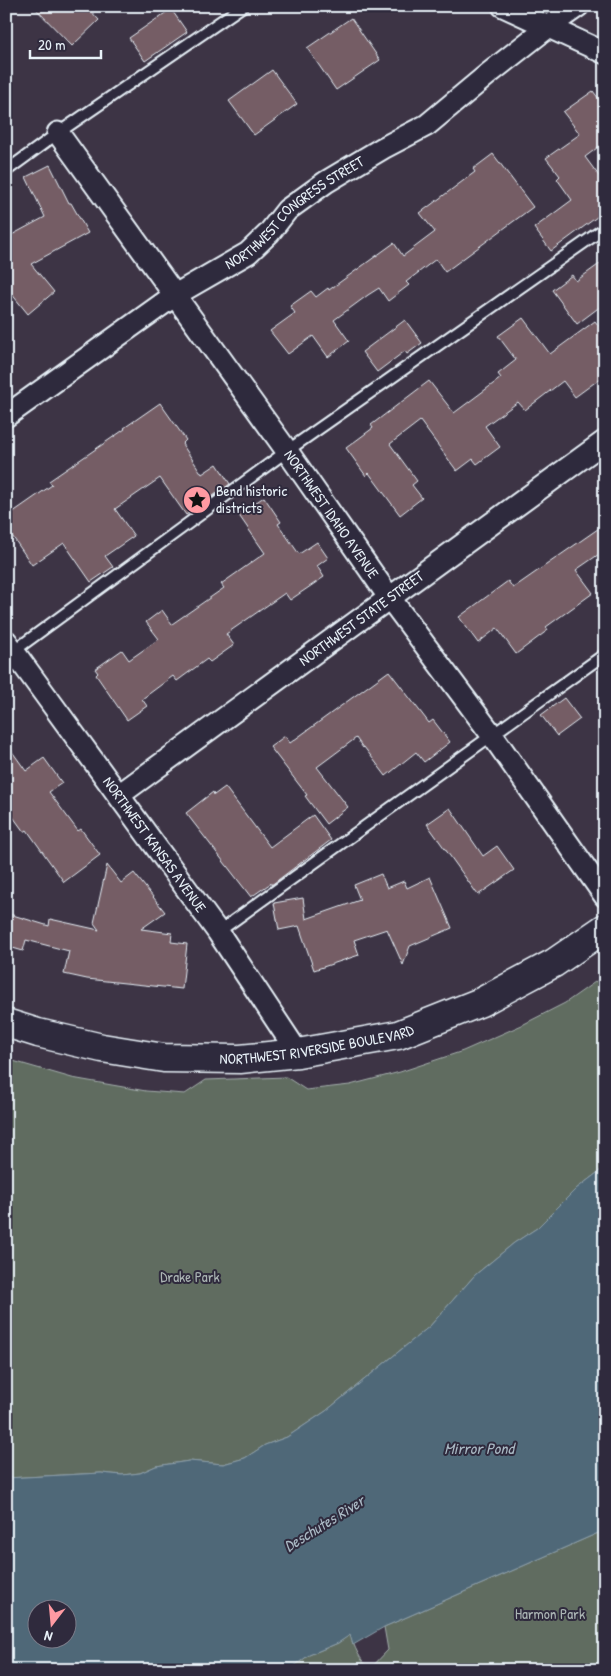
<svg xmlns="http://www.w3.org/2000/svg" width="611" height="1676" font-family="'Patrick Hand',sans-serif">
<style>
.green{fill:#606c61;stroke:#a4aeac}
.water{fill:#4f6878;stroke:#8c9fab;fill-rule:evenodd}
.building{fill:#755d65;stroke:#e8f1f8}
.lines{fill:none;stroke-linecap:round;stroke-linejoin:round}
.lane-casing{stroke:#e8f1f8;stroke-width:14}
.street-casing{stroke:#e8f1f8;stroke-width:25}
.secondary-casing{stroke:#e8f1f8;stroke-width:31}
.lane{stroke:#2f2a3d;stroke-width:10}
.street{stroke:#2f2a3d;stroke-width:21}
.secondary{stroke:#2f2a3d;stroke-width:28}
.labels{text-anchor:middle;stroke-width:4;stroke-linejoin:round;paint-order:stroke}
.street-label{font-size:15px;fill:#e8f1f8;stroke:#2f2a3d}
.poi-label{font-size:15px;fill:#e8f1f8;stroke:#2f2a3d;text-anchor:start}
.park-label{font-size:15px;fill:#abb5b4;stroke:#2f2a3d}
.water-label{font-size:16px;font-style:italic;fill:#abbac5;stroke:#2f2a3d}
</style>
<rect width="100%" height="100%" fill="#3d3445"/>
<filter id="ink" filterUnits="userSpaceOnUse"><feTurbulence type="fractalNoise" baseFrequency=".02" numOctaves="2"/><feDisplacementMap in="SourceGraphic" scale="10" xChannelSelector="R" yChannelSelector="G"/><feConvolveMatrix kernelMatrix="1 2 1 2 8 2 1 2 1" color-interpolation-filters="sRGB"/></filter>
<g filter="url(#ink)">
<path class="green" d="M605,975V1167L576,1189L537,1228L514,1243L475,1275L430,1326L326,1411L287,1437L265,1445L245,1458L223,1464L189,1461L156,1466L140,1473L122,1475L101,1473L6,1478V1059L72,1078L146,1091L185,1094L206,1080L286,1077L306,1090L350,1085L400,1072L463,1051L522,1025L565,1003Z
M605,1530V1670H289L309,1655L338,1643L350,1634C354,1646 360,1661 370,1669L388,1650L384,1627Z"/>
<path class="water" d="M605,1167V1530L384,1627L353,1645L350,1635L338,1643L309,1655L289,1670H6V1478L101,1473L122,1475L140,1473L156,1466L189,1461L223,1464L245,1458L265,1445L287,1437L326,1411L430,1326L475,1275L514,1243L537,1228L576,1189ZM38,1608H68V1638H38Z"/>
<path class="building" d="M33,6H86L99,20L72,46Z
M171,9L187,32L145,61L129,38Z
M351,18L380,60L336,90L307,48Z
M272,70L297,104L254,135L229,101Z
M593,91L605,107V142L585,157L605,184V211L551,251L534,228L572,200L557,179L560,176L546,158L580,134L563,112Z
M493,154L533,207L445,272L436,259L406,282L409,285L388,301L379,288L368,295L334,320L349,341L328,357L313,336L288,354L270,331L295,313L290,306L311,291L316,297L328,288L329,290L394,243L403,256L435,232L420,213L475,172L473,169Z
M50,165L69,203H71L88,233L31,264L54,292L28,314L6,287V238L45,217L26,177Z
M605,260V303L577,324L552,290L572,275L576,281Z
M523,318L550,354L595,321L605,334V375L575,397L563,381L525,410L518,402L485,426L500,447L477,464L473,459L457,471L420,421L390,444L417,481L412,485L422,498L400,515L369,473L366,476L346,448L373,428L371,425L429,381L454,413L501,378L498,374L516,360L498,336Z
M405,320L422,343L407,354L405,351L377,372L362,352Z
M160,403L186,440L182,444L202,474L217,464L230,484L186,515L160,478L115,509L134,536L105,556L113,567L91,582L64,543L32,565L6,527V517L52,485L49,481L125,429L124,428Z
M264,497L281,522L278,524L299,554L317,542L328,558L317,566L324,577L290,600L285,593L226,634L234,645L210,662L207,659L177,681L173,676L142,699L147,706L127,720L96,675L98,673L95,669L122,650L129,660L159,639L146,622L162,610L172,624L224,588L221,584L265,553L238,514Z
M605,524V550L576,570L593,593L546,627L548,630L516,654L497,628L478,643L459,617L508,581L513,588Z
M389,671L429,723L433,720L450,742L424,762L416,752L386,776L364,747L363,748L356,738L317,767L348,807L326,824L305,796L307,795L270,747L285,736L290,743Z
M564,698L580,719L557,736L541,715Z
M6,743L26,771L44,758L62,783L49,792L78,831L81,829L100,855L64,882L27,830L24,832L6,807Z
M225,787L270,847L313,815L331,840L274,883L271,885V883L251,897L186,813L213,792L214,795Z
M450,808L483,856L497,846L514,870L478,895L427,824Z
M107,865L121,883L134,873L165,912L141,929L172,933L171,942L187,944L182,989L87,979L64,974L69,951L26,940L23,951L6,946V913L49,926L50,919L99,930L94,923Z
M381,874L387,888L404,881L407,888L430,877L452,928L410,946L403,965L387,929L354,940L359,955L314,970L299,926L279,930L274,903L303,898L306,919L360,900L354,885Z"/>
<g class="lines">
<defs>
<path id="lane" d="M6,171L58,133L243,6
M11,653L287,451L605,228
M218,932L605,654"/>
<g id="street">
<path d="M503,6L605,53"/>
<path id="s1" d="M58,133L287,451L389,597L492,735L605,896"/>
<path id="s2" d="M6,416L175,295L248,253L269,233L287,210L326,182L383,148L427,125L487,75L548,27L578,6"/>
<path id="s3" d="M6,641L218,932L298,1053"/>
<path id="s4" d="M119,795L605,441"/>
</g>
<g id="secondary">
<path id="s5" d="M6,1023L38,1033L102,1048L164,1058L240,1059L298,1053L398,1035L481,1002L554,963L605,928"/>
</g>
</defs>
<use href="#lane" class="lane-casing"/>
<use href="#street" class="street-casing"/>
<use href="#secondary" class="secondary-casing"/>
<use href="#lane" class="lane"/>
<use href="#street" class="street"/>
<use href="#secondary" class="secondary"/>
</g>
</g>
<defs>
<symbol id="sight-disc" viewBox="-11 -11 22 22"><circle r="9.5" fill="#ff9aa2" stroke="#2f2a3d"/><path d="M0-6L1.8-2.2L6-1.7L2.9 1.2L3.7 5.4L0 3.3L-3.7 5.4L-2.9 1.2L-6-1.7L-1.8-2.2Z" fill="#111"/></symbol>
</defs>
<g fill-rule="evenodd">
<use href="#sight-disc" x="181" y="484" width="32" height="32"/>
</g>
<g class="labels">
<g class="street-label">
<text dy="5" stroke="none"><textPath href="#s2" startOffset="354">NORTHWEST CONGRESS STREET</textPath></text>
<text dy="5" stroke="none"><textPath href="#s1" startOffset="469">NORTHWEST IDAHO AVENUE</textPath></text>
<text dy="5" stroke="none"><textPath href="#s4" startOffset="300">NORTHWEST STATE STREET</textPath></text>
<text dy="5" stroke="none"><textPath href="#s3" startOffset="252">NORTHWEST KANSAS AVENUE</textPath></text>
<text dy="5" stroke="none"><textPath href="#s5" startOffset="316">NORTHWEST RIVERSIDE BOULEVARD</textPath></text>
</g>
<g class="poi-label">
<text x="216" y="496">Bend historic<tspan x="216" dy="17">districts</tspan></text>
</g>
<g class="park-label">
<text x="190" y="1282">Drake Park</text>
<text x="550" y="1619">Harmon Park</text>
</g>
<g class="water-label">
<text x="479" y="1454">Mirror Pond</text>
<text transform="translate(324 1523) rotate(-32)" y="6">Deschutes River</text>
</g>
</g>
<rect width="611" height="1676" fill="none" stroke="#2f2a3d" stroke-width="25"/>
<rect x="12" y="12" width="586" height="1651" fill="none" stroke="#e8f1f8" stroke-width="2" filter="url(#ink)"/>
<g transform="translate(52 1624) rotate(196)"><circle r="24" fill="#2f2a3d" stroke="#797a88"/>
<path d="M0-4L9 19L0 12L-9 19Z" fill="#ff9aa2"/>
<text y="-8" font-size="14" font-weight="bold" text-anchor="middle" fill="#e8f1f8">N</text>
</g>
<path d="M30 50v8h71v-8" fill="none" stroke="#e8f1f8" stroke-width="2.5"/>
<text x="38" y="50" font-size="15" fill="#e8f1f8" stroke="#2f2a3d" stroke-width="4" paint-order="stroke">20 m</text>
</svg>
